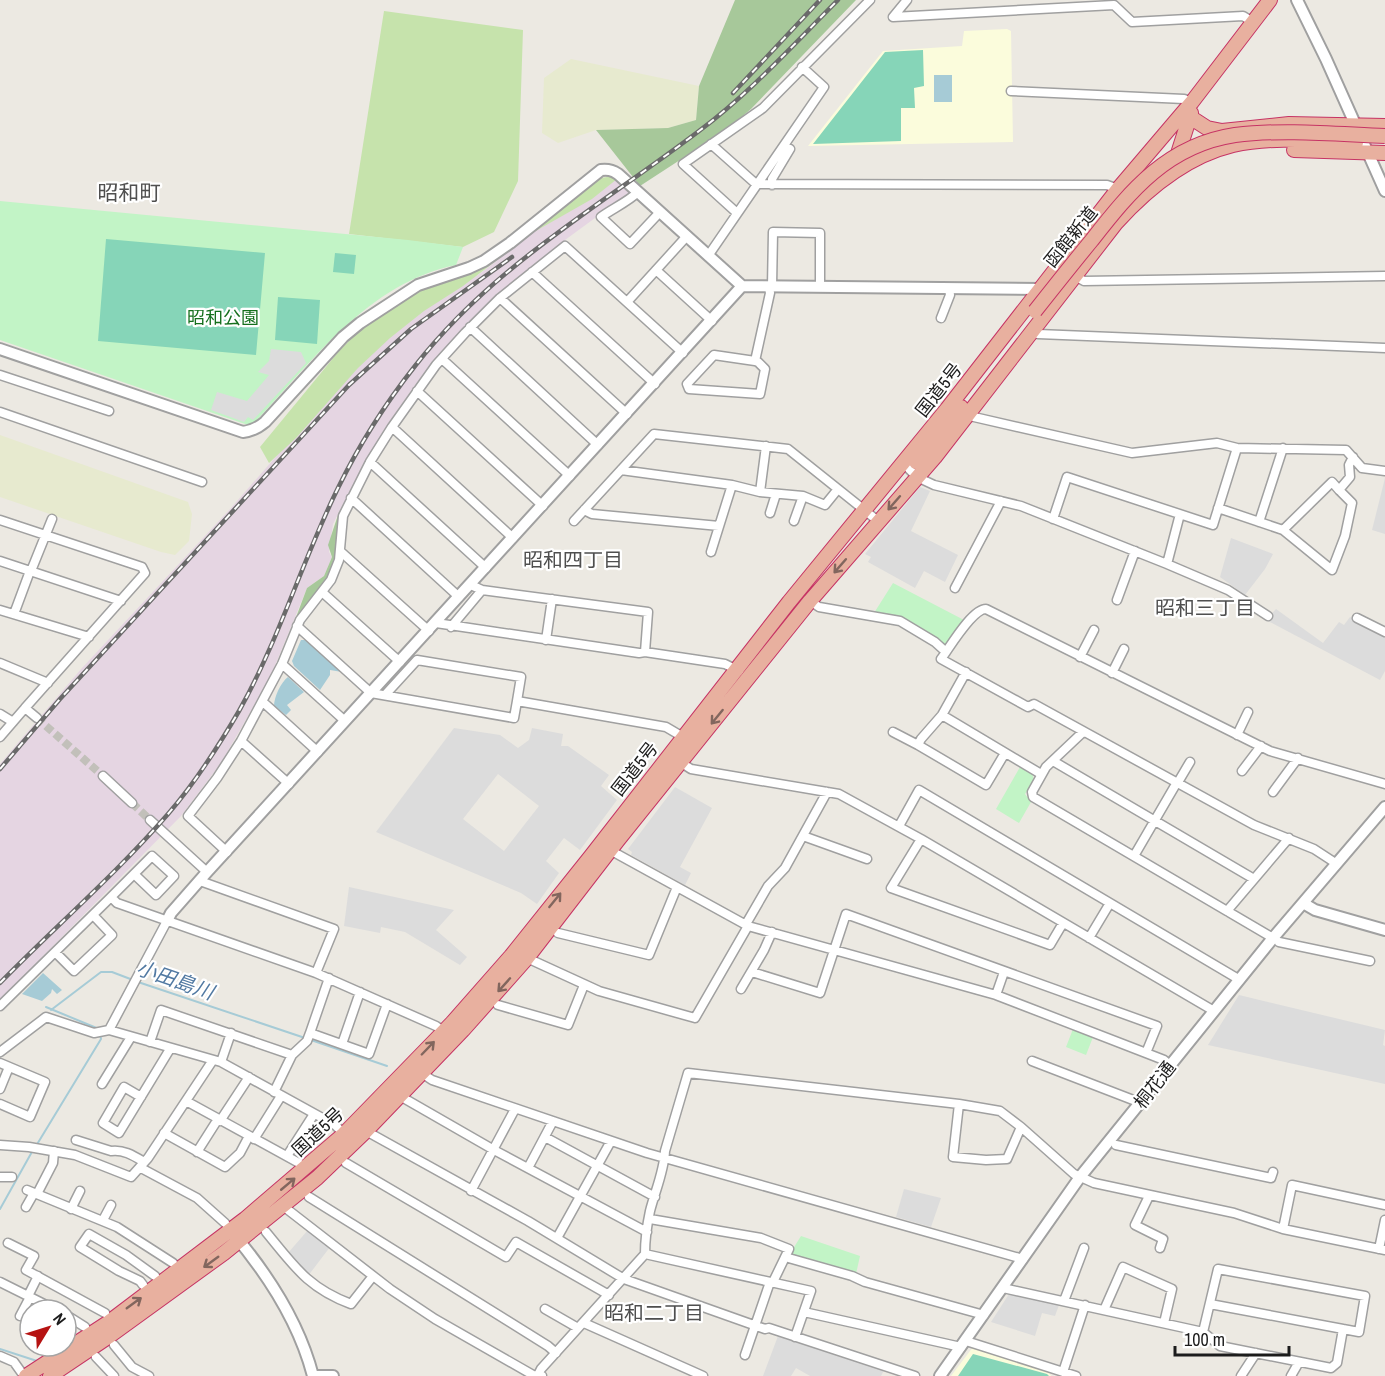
<svg xmlns="http://www.w3.org/2000/svg" width="1385" height="1376" font-family="'Archivo Narrow','Noto Sans JP',sans-serif">
<style>
.industrial{fill:#e5d5e2}
.education{fill:#fbfcdc}
.farmland{fill:#e7eacf}
.grass{fill:#c6e3ac}
.forest{fill:#a7c89a}
.park{fill:#c2f4c6}
.pitch{fill:#86d5b8}
.parking{fill:#dcdcdc;fill-rule:evenodd}
.water{fill:#a6cbd6}
.lines{fill:none;stroke-linecap:round;stroke-linejoin:round}
.stream{stroke:#a6cbd6;stroke-width:2}
.minor-tunnel{stroke:#c2c0ba;stroke-width:8;stroke-dasharray:8 4;stroke-linecap:butt}
.minor-casing{stroke:#a0a0a0;stroke-width:11}
.tertiary-casing{stroke:#a0a0a0;stroke-width:14}
.trunk-casing{stroke:#c63364;stroke-width:16}
.minor{stroke:#fff;stroke-width:8}
.tertiary{stroke:#fff;stroke-width:10}
.trunk{stroke:#e8b09f;stroke-width:14}
.rail-casing{stroke:#6a6a6a;stroke-width:4.5}
.rail{stroke:#fff;stroke-width:2;stroke-dasharray:7;stroke-linecap:butt}
.trunk-bridge-casing{stroke:#c63364;stroke-width:16;stroke-linecap:butt}
.trunk-bridge{stroke:#e8b09f;stroke-width:14}
.oneway{stroke:#82665e}
.labels{text-anchor:middle;stroke-width:4.5;stroke-linejoin:round;paint-order:stroke}
.street-label{font-size:18px;fill:#1c1c1c;stroke:#fff}
.park-label{font-size:18px;fill:#156f1d;stroke:#fff}
.neighbourhood-label{font-size:20px;fill:#4f4f4f;stroke:#fff}
.water-label{font-size:20px;font-style:italic;fill:#5179a2;stroke:#fff}
.quarter-label{font-size:21px;fill:#4f4f4f;stroke:#fff}
</style>
<rect width="100%" height="100%" fill="#ece9e2"/>
<path class="industrial" d="M617,179L631,192L630,195L621,199L565,240L492,301L437,357L415,385L382,433L339,512L333,524L329,552L332,557L324,576L307,588L270,678L221,763L181,816L0,1000V764L82,668L231,508L382,335L434,294L478,275L534,232Z"/>
<path class="education" d="M1007,29L1011,31L1013,142L808,146L883,51L962,46L964,31Z
M973,1347L1049,1372L1051,1376H951Z"/>
<path class="farmland" d="M571,59L699,86L696,120L668,128L596,130L558,143L542,133L544,78Z
M0,435L188,502L192,514L189,541L175,555L161,552L0,497Z"/>
<path class="grass" d="M384,11L523,30L518,181L494,232L463,247L349,234Z
M613,176L617,179L592,199L534,232L463,286L424,311L390,338L358,368L296,438L269,463L260,447L339,351L359,331L405,299L428,286L456,276L601,178Z"/>
<path class="forest" d="M735,0H856L751,109L726,130L640,186L596,130L668,128L696,120L699,86Z
M339,512L336,553L327,579L295,620L307,588L324,576L332,557L328,545Z"/>
<path class="park" d="M0,201L408,240L463,247L456,265C368,283 313,361 255,422L248,425L0,340Z
M893,583L964,620L946,646L904,619L874,613Z
M1020,767L1032,773L1034,780L1025,794L1031,802L1019,823L996,809Z
M1073,1029L1093,1037L1086,1055L1066,1047Z
M801,1236L860,1256L856,1274L793,1255L791,1252Z"/>
<path class="pitch" d="M923,50L924,86L914,88L915,108H901V141L813,144L885,52Z
M106,239L265,253L256,355L98,341Z
M335,253L356,255L354,274L333,272Z
M278,297L320,300L317,344L275,340Z
M973,1354L1047,1374L1049,1376H958Z"/>
<path class="parking" d="M271,349L301,352L306,363L253,420L248,417L244,422L211,410L217,392L247,401L269,375L258,372L269,361Z
M1385,478V534L1372,530Z
M920,487L930,491L911,531L958,555L945,582L924,571L915,588L868,562L871,557L865,554Z
M1231,538L1273,554L1265,569L1245,595L1220,577Z
M1276,609L1323,643L1339,622L1344,625L1350,617L1385,636V671L1380,680L1266,620Z
M454,728L500,735L518,748L529,740L532,728L563,734L561,746H568L609,775L601,786L617,800L580,850L564,838L546,861L559,873L537,904L521,893L376,832ZM498,774L539,806L504,851L463,819Z
M675,787L712,808L680,867L691,873L685,885L631,855L632,852L628,849Z
M349,887L454,910L436,930L467,957L460,965L405,932L381,927L380,933L344,926Z
M1239,995L1385,1030L1383,1045L1385,1046V1084L1208,1045Z
M904,1189L941,1198L931,1227L896,1217Z
M308,1230L330,1247L308,1276L288,1253Z
M1009,1294L1059,1305L1055,1316L1042,1313L1035,1336L991,1322Z
M778,1336L884,1370L881,1376H810L796,1368L791,1376H763Z"/>
<path class="water" d="M934,75H952V102H934Z
M301,640H306L342,672L330,670V675L320,690L294,666L292,661Z
M288,677L304,692L287,705L291,710L286,715L274,706C274,697 281,682 288,677Z
M43,973L62,990L57,994L52,989L51,993L42,1001L22,994Z"/>
<g class="lines">
<path class="stream" d="M138,982L305,1038
M46,1007L99,1029
M51,1010L101,972H112L133,980
M311,1040L387,1066
M36,1146L101,1039L100,1034
M0,1209L33,1150
M0,1349L37,1361"/>
<path class="minor-tunnel" d="M37,718L103,776
M132,803L150,820"/>
<defs>
<path id="minor" d="M907,0L893,17L1114,5L1132,22L1243,16L1253,22
M1011,91L1184,99L1192,102
M711,144L756,184L1107,185L1118,189
M772,185V179L790,149
M638,192C629,201 612,209 601,217L630,244L660,212
M737,213L683,164L763,108L870,0
M708,256L824,87L802,67
M656,270L712,321
M532,272L655,384
M1075,276L1084,281L1385,276
M772,287L773,232L820,233V287
M500,298L627,414
M627,302L687,236
M941,318L950,295L949,288
M470,327L598,445
M1038,334L1385,348
M442,359L570,476
M755,361L714,355L687,384L689,389L760,394L765,369L758,362L755,361L770,293L769,287
M0,375L109,411
M417,391L543,506
M0,412L202,482
M966,412L974,417L1132,453L1217,443L1237,448L1346,450L1362,468L1385,471
M392,427L513,538
M370,462L486,568
M909,469L917,477L934,485L1021,506L1167,564L1228,590L1268,616
M621,470L732,485L760,492L803,496L825,505L838,489
M760,492L766,446
M351,498L459,597
M1218,508L1283,530L1332,570L1345,536L1352,503L1339,490L1350,477L1349,465L1353,457
M584,510L592,514L719,526
M770,513L776,494
M1053,519L1067,477L1213,525L1237,448
M0,520L142,567L145,573L25,708
M574,521L654,434L788,449L878,521
M794,521L803,496
M1259,522L1283,448
M1283,530L1332,482L1339,490
M340,551L429,631
M711,552L732,485
M0,561L121,601
M1167,564L1180,514
M31,571L52,519
M471,585L482,590L648,612L645,652
M955,588L1001,501
M322,592L400,662
M1117,600L1135,551
M810,601L819,607L900,621L935,642L946,652
M0,610L89,637
M14,614L30,571
M1357,618L1385,632
M436,623L639,653L645,652L725,664L739,671
M297,626L371,693L514,718L517,701L666,727L683,737
M451,627L482,590
M546,640L552,599
M1080,657L1094,630
M0,663L48,683
M282,664L345,721
M966,672L942,715L921,739L918,745L986,785L1005,753
M1112,673L1124,649
M385,695L417,660L521,677L517,701
M263,702L318,752
M0,714L13,722
M942,715L1041,774
M893,732L918,745
M1083,732L1046,767L1032,792L1033,797L1273,938
M1237,735L1248,712
M0,737L25,708L37,718
M241,741L289,784
M1053,761L1254,879
M680,762L691,769L839,794L921,839L1214,1011
M1242,771L1261,746
M103,776L132,803
M1177,784L1190,762
M1273,792L1298,758
M150,820L207,872
M899,826L919,790L1240,980
M803,836L867,859
M921,839L891,888L1050,945L1063,923
M608,849L748,926L996,995L1146,1053L1164,1060L1170,1065
M227,852L188,816L217,778L241,741L282,664L300,620L331,580L339,560L343,516L370,462L392,427L436,365L465,333L500,298L565,246L683,353
M1134,856L1176,784
M1337,864L1314,849L1254,825L1034,704L1028,707L941,659C950,647 972,609 986,609L1270,751L1385,784
M200,881L334,929L316,973
M111,897L152,856L174,876L156,895L134,874
M1227,911L1289,838
M746,924L768,886L785,868L827,792
M558,933L649,955L677,887
M1089,938L1110,903
M1279,942L1370,961
M55,952L74,971L112,935L93,915
M527,958L599,991L695,1018L748,926
M752,972L820,993L846,914L1157,1026L1146,1053
M329,978L310,1033L369,1054L387,1004
M741,989L764,950L772,932
M996,995L1004,972
M498,1005L568,1025L584,985
M0,1006L111,897L117,903L316,973L436,1026L447,1034
M109,1030L167,921
M150,1042L161,1010L292,1055
M342,1044L360,992
M0,1052L46,1017L94,1033L109,1030L221,1062L335,1125L344,1134
M1032,1061L1141,1103
M221,1062L231,1033
M0,1063L45,1082L30,1117L0,1104
M420,1072L432,1080L647,1153L1023,1259
M102,1084L131,1037
M0,1089L9,1067
M274,1092L292,1055L307,1041L310,1033
M400,1096L494,1150L647,1232
M141,1097L124,1087L103,1123L119,1133L170,1049
M186,1101L299,1163
M220,1121L249,1077
M1021,1127L1074,1174L1094,1183L1234,1213L1283,1229L1385,1250
M366,1131L528,1221L624,1279L765,1329L769,1328L915,1376
M164,1133L225,1167L240,1153L249,1136
M545,1137L655,1197
M254,1139L281,1096
M76,1140L111,1151C123,1149 134,1156 144,1162
M0,1145L29,1147L75,1155L131,1177L148,1158L213,1060
M1116,1145L1271,1178L1273,1172
M197,1152L218,1119
M287,1156L314,1114
M346,1163L506,1257L516,1242L609,1295
M141,1168L197,1198L225,1223
M528,1168L553,1121
M0,1177H12
M27,1190L117,1227L173,1263
M471,1191L515,1109
M37,1194L53,1163L54,1151
M1149,1196L1135,1225L1163,1239L1160,1248
M309,1197L548,1346L556,1353
M283,1206L390,1289L435,1319L533,1375L542,1376
M26,1207L34,1193
M71,1209L80,1191
M650,1219L761,1238L789,1249L773,1282
M103,1220L111,1205
M1283,1229L1292,1185L1385,1205
M266,1232C294,1266 308,1288 351,1304L373,1276
M557,1238L611,1141
M8,1243L34,1256L26,1270L105,1313
M1379,1249L1385,1220
M645,1254L811,1291L795,1337
M785,1257L852,1276L865,1282L984,1315
M0,1282L56,1310
M143,1285L140,1281L119,1271L80,1247L89,1234L126,1255L155,1276
M1003,1288L1203,1332
M28,1296L38,1276
M1064,1301L1084,1248
M1210,1304L1359,1332L1365,1296L1218,1269L1203,1332L1220,1346L1331,1368L1337,1363L1343,1329
M545,1309L578,1328
M1104,1310L1123,1267L1172,1289L1164,1323
M804,1312L961,1347
M66,1315L85,1327
M20,1316L30,1297
M584,1323L703,1376
M966,1341L1076,1376
M114,1345L132,1367L149,1376
M745,1355L770,1282
M0,1356L14,1362L24,1376
M96,1357L114,1376
M1063,1372L1085,1305
M538,1375L541,1369L645,1254C645,1239 647,1225 650,1211C655,1191 664,1172 665,1151L688,1073L959,1104L1000,1111L1021,1127L1007,1159L986,1160L953,1157L959,1104
M1241,1376L1256,1353
M1291,1376L1299,1362"/>
<path id="tertiary" d="M1297,0L1326,59L1385,191
M0,349L243,432C252,431 258,428 265,422L343,337L360,323L418,285L469,268L484,261L510,243L601,170C608,169 612,170 618,174L742,286L1042,289
M1303,903L1315,910L1385,930
M167,921L171,913L207,872L742,286
M231,1231C267,1273 299,1322 313,1376
M316,1376H333
M940,1376L1080,1177L1273,938L1385,807"/>
<path id="trunk" d="M1176,121L1190,117L1207,128L1222,131L1289,124L1385,126
M1294,150L1385,153
M1175,163L1191,113
M916,462L961,407
M26,1376L109,1322L245,1219L344,1134L452,1023L511,956L591,856L789,602L947,409L1118,189L1192,102L1270,0
M50,1376L108,1337L224,1253L317,1178L366,1131L463,1030L527,958L618,840L810,601L935,457L1116,223C1147,189 1187,156 1233,145C1272,136 1316,141 1356,143"/>
</defs>
<use href="#minor" class="minor-casing"/>
<use href="#tertiary" class="tertiary-casing"/>
<use href="#trunk" class="trunk-casing"/>
<use href="#minor" class="minor"/>
<use href="#tertiary" class="tertiary"/>
<use href="#trunk" class="trunk"/>
<defs>
<path id="rail" d="M733,93L820,0
M0,769L60,699L349,385L411,329L512,257
M0,983C56,926 116,874 168,814C195,783 218,747 239,711C279,640 302,561 338,488C359,445 385,404 415,366C494,265 599,207 699,131C750,93 793,45 838,0"/>
</defs>
<use href="#rail" class="rail-casing"/>
<use href="#rail" class="rail"/>
<defs>
<path id="trunk-bridge" d="M1035,311C1054,287 1073,263 1092,240C1131,190 1168,145 1235,135C1284,129 1336,134 1385,136"/>
</defs>
<use href="#trunk-bridge" class="trunk-bridge-casing"/>
<use href="#trunk-bridge" class="trunk-bridge"/>
</g>
<defs><path id="oneway-shaft" d="M-6 0H5M1.5-3L5.5 0L1.5 3" fill="none" stroke-width="1.6" stroke-linecap="round" stroke-linejoin="round" transform="scale(1.5)"/></defs>
<g class="oneway">
<use href="#oneway-shaft" transform="translate(894 503) rotate(131)"/>
<use href="#oneway-shaft" transform="translate(840 566) rotate(131)"/>
<use href="#oneway-shaft" transform="translate(717 717) rotate(129)"/>
<use href="#oneway-shaft" transform="translate(555 900) rotate(-51)"/>
<use href="#oneway-shaft" transform="translate(504 985) rotate(132)"/>
<use href="#oneway-shaft" transform="translate(428 1048) rotate(-46)"/>
<use href="#oneway-shaft" transform="translate(288 1184) rotate(-40)"/>
<use href="#oneway-shaft" transform="translate(211 1262) rotate(144)"/>
<use href="#oneway-shaft" transform="translate(134 1303) rotate(-36)"/>
</g>
<g class="labels">
<g class="street-label">
<text transform="translate(1071 237) rotate(-51)" y="6">函館新道</text>
<text transform="translate(939 390) rotate(-52)" y="6">国道5号</text>
<text transform="translate(635 769) rotate(-52)" y="6">国道5号</text>
<text transform="translate(1155 1085) rotate(-52)" y="6">桐花通</text>
<text transform="translate(318 1132) rotate(-43)" y="6">国道5号</text>
</g>
<g class="park-label">
<text x="223" y="324">昭和公園</text>
</g>
<g class="neighbourhood-label">
<text x="573" y="567">昭和四丁目</text>
<text x="1205" y="615">昭和三丁目</text>
<text x="654" y="1320">昭和二丁目</text>
</g>
<g class="water-label">
<text transform="translate(175 980) rotate(19)" y="7">小田島川</text>
</g>
<g class="quarter-label">
<text x="129" y="200">昭和町</text>
</g>
</g>
<g transform="translate(48 1328) rotate(52)"><circle r="28" fill="#ffffff" stroke="#a4a4a4" stroke-width="1.5"/>
<path d="M0-4.5L10 22L0 15L-10 22Z" fill="#b61312"/>
<text y="-9" font-size="16" font-weight="bold" text-anchor="middle" fill="#1c1c1c">N</text>
</g>
<path d="M1175 1346v9h114v-9" fill="none" stroke="#1c1c1c" stroke-width="3"/>
<text x="1184" y="1346" font-size="18" fill="#1c1c1c" stroke="#ffffff" stroke-width="4.5" paint-order="stroke">100 m</text>
</svg>
